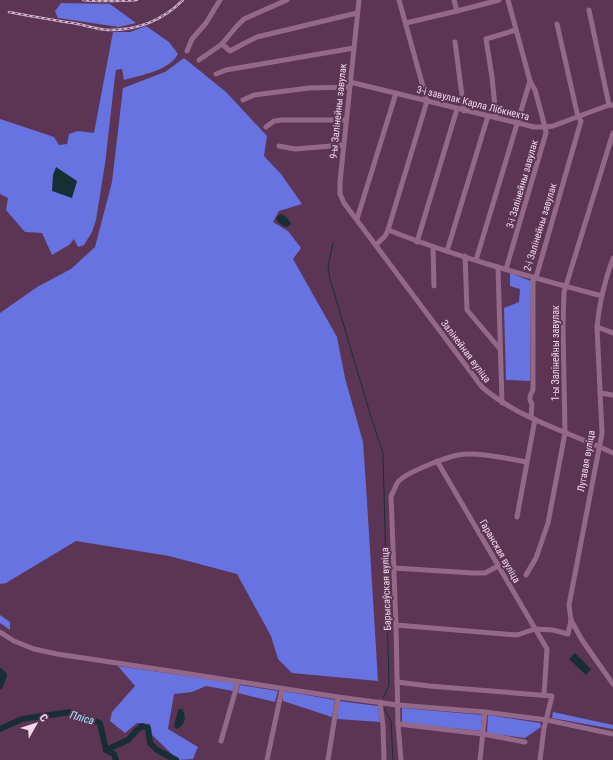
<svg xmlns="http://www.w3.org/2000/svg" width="613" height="760" viewBox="0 0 613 760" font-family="'Roboto Condensed',sans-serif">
<rect width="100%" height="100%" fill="#5c3554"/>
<g fill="#6673e0">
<polygon points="61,3 110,4 136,23 119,27 58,18 55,11"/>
<path d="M146 26 169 42 178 54C169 71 141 75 124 80L122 69 116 70 115 76 105 164 96 220 92 232 84 245 78 247 74 239 69 245 52 255 42 233 25 232 6 210 8 198 0 194V119L54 137 59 145 67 144 69 134 78 131 94 133 113 32H130Z"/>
<polygon points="184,58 226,92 267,136 264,156 281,174 302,204 279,211 273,222 288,231 301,248 293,259 337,337 345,378 363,442 366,485 378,681 292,673 278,659 271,636 237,574 169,556 76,541 6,583 0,584 0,313 37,287 71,269 95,247 112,182 123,88 165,72"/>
<polygon points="510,273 531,281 530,381 506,380 504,308 519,302 520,289 510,286"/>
<polygon points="0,615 10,622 10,630 0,623"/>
<polygon points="118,666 235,683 233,691 206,686 192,692 174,694 168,729 198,747 193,759 178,760 151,734 150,724 137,723 125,733 110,721 112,712 135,686"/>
<polygon points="240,685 278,691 275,702 238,693"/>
<polygon points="283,691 335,700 332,717 283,701"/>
<polygon points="339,701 378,706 380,722 337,719"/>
<polygon points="402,708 482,715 481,731 402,723"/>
<polygon points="553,712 613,725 613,729 552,718"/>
<polygon points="488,715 540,723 541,727 525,738 487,733"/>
</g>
<g fill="#162f35">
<polygon points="56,167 77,181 72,198 52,191 53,175"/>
<path d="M280 214C285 215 289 219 291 224L287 227C282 226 278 223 276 218Z"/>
<polygon points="575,653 591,669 586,675 569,659"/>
<path d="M180 709H182C187 717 185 725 177 729L175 728 174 726 178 710Z"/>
</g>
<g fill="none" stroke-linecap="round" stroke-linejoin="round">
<g stroke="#162f35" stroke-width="1">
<polyline points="333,243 328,267 330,279 371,417 383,453 389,685 383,698"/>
<polyline points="384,708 391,721 393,760"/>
</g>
<g stroke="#162f35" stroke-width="6">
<polyline points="0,671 4,675 0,686"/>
<polyline points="0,729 22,719 70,712 100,723 106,750 114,754 116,760"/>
<polyline points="106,750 128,740 136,731 142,726 148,728 150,743 157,750 176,760"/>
</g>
<g stroke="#946889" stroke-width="5">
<path d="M359 0 340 182V194L344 203 482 387C519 419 569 432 613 453"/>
<polyline points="454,0 457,11"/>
<polyline points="589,10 609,105"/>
<polyline points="406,23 457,11 499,0"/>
<polyline points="455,42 464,111"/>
<polyline points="222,44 230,51 243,44 257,37 357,13"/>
<polyline points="187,51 192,39 206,23 220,0"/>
<polyline points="199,60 222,44 236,27 244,19 287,0"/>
<polyline points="216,74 226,70 354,48"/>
<polyline points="350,82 534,127 545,127 553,126 609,105 613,105"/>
<polyline points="243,100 254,95 309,88 350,87"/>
<polyline points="496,118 492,77 486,39 516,30"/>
<polyline points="266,127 274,121 282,120 346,120"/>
<polyline points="279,146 295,149 343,145"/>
<polyline points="357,219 396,93"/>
<path d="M388 230C457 257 530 277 602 296"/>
<polyline points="417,242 457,109"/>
<polyline points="376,245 385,236 388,230 427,101 399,0"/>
<polyline points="433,247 434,286"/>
<polyline points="447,251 488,116"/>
<polyline points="465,256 467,310 500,349"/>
<polyline points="476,260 530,81 508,0"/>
<polyline points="498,267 502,403"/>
<polyline points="506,269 546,133 545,127 535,90 530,81"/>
<polyline points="597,327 613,333"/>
<polyline points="600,393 613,395"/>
<polyline points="531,417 532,404 530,400 530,396 533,390 533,281 537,274 581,121 578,117 557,24"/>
<polyline points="437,461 547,649 544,695"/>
<polyline points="517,517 535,419"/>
<polyline points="394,568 473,573 485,573 498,566"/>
<polyline points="526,575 536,558 548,523 565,433 563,324 564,292 613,133"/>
<polyline points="571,620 582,640 613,684"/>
<path d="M396 625 517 635 535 629 553 630 568 634 571 620 569 605 602 433 597 327C599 304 605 280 613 258"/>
<polyline points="0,632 14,641 34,649 57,654 170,671 338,697 398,705 485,712 547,720 613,734"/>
<polyline points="397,682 429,686 552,696 544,728 540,760"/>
<polyline points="380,702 383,726 384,760"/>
<polyline points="398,724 483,734 525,742"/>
<polyline points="221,741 238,682"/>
<polyline points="267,760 282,689"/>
<polyline points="328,760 338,697"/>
<path d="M401 760 398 724 396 625 391 496C394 492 395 486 398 482 406 472 453 454 466 454 487 453 507 459 527 462"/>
<polyline points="480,760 485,712"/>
</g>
<g stroke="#ceb2c7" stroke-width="2.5">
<g id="rail">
<path d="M83 0C101 2 119 1 137 0"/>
<path d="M9 12C30 16 51 20 73 23 84 25 98 30 109 30 137 30 163 20 183 0"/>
</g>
</g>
<use href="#rail" stroke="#5c3554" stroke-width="1" stroke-dasharray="3" stroke-linecap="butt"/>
</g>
<g text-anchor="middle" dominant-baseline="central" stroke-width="4" stroke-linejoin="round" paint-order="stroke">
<g font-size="10" fill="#f0d7e9" stroke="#5c3554">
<text transform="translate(473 103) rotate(14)">3-і завулак Карла Лібкнехта</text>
<text transform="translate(338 111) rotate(-84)">9-ы Залінейны завулак</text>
<text transform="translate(522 184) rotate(-74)">3-і Залінейны завулак</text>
<text transform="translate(540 227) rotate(-73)">2-і Залінейны завулак</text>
<text transform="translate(466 351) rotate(53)">Залінейная вуліца</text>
<text transform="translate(555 353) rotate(-90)">1-ы Залінейны завулак</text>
<text transform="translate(586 461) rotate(-80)">Лугавая вуліца</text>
<text transform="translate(500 551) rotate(60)">Гаранская вуліца</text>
<text transform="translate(386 589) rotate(-92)">Барысаўская вуліца</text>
</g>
<g font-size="11" font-style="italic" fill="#9fe9fc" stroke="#5c3554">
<text transform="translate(82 718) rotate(16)">Пліса</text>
</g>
</g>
<g transform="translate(36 724) rotate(51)" stroke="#5c3554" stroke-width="3" paint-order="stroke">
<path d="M0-3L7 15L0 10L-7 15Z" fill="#f0d7e9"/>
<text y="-6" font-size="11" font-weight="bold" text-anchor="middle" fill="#f0d7e9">С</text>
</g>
</svg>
